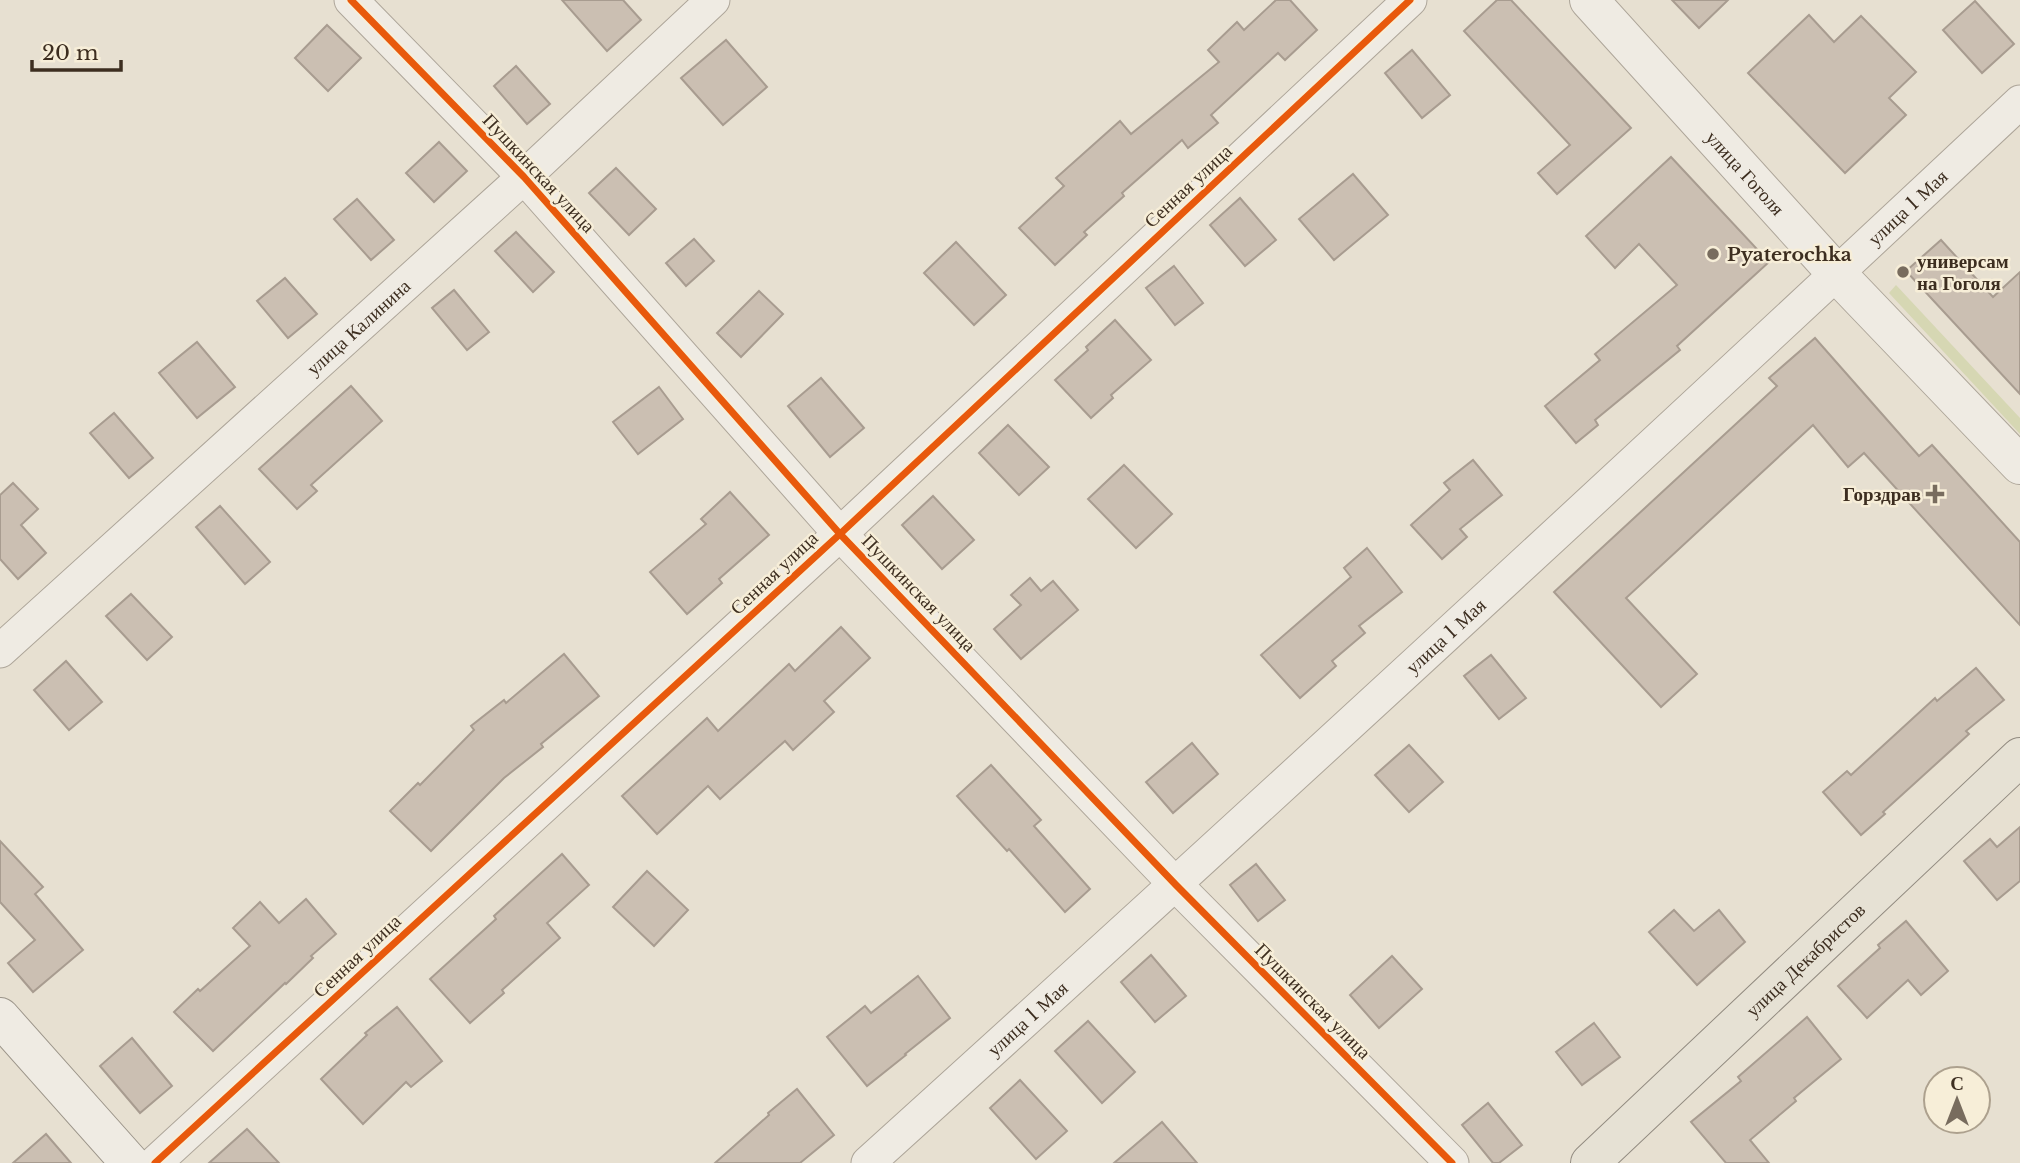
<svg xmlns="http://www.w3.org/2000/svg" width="2020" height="1163" viewBox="0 0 2020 1163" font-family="'Libre Baskerville',serif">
<rect width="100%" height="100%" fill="#e7e0d1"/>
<polygon fill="#d6d7b3" points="1896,285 2020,418 2020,434 1889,293"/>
<g fill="#cbbfb2" stroke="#a89c90" stroke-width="2">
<polygon points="562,0 623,0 641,20 607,51"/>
<polygon points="1276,0 1290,0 1317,30 1285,60 1278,53 1211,115 1218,123 1188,148 1182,140 1122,193 1124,196 1084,232 1087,235 1055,265 1019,228 1064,186 1056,178 1120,121 1131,134 1219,62 1208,50 1237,22 1244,30"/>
<polygon points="1497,0 1511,0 1631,128 1557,194 1538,173 1570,145 1464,31"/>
<polygon points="1672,0 1728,0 1699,28"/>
<polygon points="1975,1 2014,44 1982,73 1943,30"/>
<polygon points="1809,15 1834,42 1861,16 1916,72 1889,98 1906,115 1845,173 1748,73"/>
<polygon points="327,25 361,58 328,91 295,58"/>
<polygon points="726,40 767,87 723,125 681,78"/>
<polygon points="1412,50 1450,95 1422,118 1385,73"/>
<polygon points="516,66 550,104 527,124 494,86"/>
<polygon points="439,142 467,171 434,202 406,173"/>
<polygon points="1671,157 1769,262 1677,346 1680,350 1595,420 1598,425 1576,443 1545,406 1600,360 1595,354 1677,285 1639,244 1615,268 1586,236"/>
<polygon points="616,168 656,209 629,235 589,193"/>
<polygon points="1353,174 1388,215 1334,260 1299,219"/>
<polygon points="1240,198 1276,240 1245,266 1210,225"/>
<polygon points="357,199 394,240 371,260 334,219"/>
<polygon points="516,232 554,272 533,292 495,251"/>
<polygon points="694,239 714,261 686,286 666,263"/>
<polygon points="1941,240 1993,297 2020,272 2020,394 1906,271"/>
<polygon points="956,242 1006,295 974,325 924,273"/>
<polygon points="1174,266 1203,303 1175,325 1146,288"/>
<polygon points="285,278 317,314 288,338 257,301"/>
<polygon points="454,290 489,332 467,350 432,308"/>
<polygon points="759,291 783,314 741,357 717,333"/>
<polygon points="1115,320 1151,360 1111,395 1113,398 1091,418 1055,380 1088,350 1086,347"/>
<polygon points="1815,338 1919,456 1932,445 2020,542 2020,625 1864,453 1848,467 1813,425 1626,598 1697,674 1661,707 1554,592 1777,386 1769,378"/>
<polygon points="197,342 235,387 197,418 159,373"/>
<polygon points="821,378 864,428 830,457 788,406"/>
<polygon points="351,386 382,421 311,485 317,491 297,509 259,469"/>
<polygon points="659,387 683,419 638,454 613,422"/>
<polygon points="114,413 153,458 129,478 90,433"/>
<polygon points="1008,425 1049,467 1019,495 979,453"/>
<polygon points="1473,460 1502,495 1460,529 1467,537 1442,559 1411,525 1450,490 1444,483"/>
<polygon points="1124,465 1172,514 1136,548 1088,499"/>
<polygon points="13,483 38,509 21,525 46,553 18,579 0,559 0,495"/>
<polygon points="730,492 769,535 719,579 722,583 687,614 650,572 706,524 701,519"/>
<polygon points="933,496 974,540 942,569 902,525"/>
<polygon points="220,506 270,562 245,584 196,527"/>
<polygon points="1367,548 1402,592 1359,626 1365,633 1332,661 1336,666 1300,698 1261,655 1351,577 1344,568"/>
<polygon points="1030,578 1041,591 1053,581 1078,610 1021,659 994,629 1021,605 1011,595"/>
<polygon points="131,594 172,637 147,660 106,616"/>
<polygon points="841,627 870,658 824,701 834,712 793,750 785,741 720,799 708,786 657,834 622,796 707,718 718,731 789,664 795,671"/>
<polygon points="564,654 599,696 541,744 543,747 504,778 431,851 390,811 418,783 420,785 474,730 471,726 504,700 506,703"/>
<polygon points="1491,655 1526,698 1499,719 1464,676"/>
<polygon points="66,661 102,702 69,730 34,690"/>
<polygon points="1976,668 2004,700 1966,731 1969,734 1883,812 1885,814 1861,835 1823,792 1847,771 1851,775 1935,698 1937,701"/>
<polygon points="1192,743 1218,774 1173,813 1146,782"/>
<polygon points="1409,745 1443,782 1409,812 1375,775"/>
<polygon points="991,765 1041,820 1034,826 1090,889 1065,912 1009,849 1007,851 957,796"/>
<polygon points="2020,827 2020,881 1997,900 1964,861 1990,839 1997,847"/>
<polygon points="0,841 43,887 35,894 83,950 33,992 8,963 35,940 0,902"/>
<polygon points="562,854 589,885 547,923 560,938 502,990 504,993 470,1023 430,979 496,919 494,916"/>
<polygon points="1256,864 1285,900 1258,921 1230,885"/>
<polygon points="647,871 688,910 654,946 613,907"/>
<polygon points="306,899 336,934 311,956 313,958 286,984 285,983 213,1051 174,1012 198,989 200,991 250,946 233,928 260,902 279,923"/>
<polygon points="1674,910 1694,931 1719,910 1745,942 1697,985 1649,932"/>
<polygon points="1906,921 1948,971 1921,995 1908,980 1867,1018 1838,986 1880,948 1878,945"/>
<polygon points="1151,955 1186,996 1155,1022 1121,982"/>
<polygon points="1392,956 1422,989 1379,1028 1350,995"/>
<polygon points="918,976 950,1018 905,1054 906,1055 867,1086 827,1037 865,1006 871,1013"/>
<polygon points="397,1007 442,1061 411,1087 406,1082 363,1124 321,1079 367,1035 365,1033"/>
<polygon points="1807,1017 1841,1059 1794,1098 1796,1101 1750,1140 1769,1163 1726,1163 1691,1122 1741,1081 1738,1077"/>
<polygon points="1088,1021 1135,1072 1102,1103 1055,1051"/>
<polygon points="1594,1023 1620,1057 1582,1085 1556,1052"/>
<polygon points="132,1038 172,1086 140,1113 100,1066"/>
<polygon points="1020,1080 1067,1131 1036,1159 990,1108"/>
<polygon points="797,1089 834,1135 800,1163 715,1163 769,1115 768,1113"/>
<polygon points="1488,1103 1522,1145 1499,1163 1493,1163 1462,1125"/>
<polygon points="1162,1122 1197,1163 1114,1163"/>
<polygon points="247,1129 279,1163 209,1163"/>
<polygon points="46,1134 71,1163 13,1163"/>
</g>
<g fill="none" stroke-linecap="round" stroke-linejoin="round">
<g stroke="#ada599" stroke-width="35">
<g id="minor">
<polyline points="351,0 524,177 840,534 1176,885 1452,1163"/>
<path id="s1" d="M0 651 524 177 713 0"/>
<polyline points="155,1163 840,534 1410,0"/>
<path id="s2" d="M868 1163C1255 813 1639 459 2020 102"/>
</g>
</g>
<g stroke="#ada599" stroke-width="40">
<g id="tertiary">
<path id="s3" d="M1589 0 1837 274 2020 465"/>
</g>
</g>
<g stroke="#9c958a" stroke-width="40">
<polyline id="secondary" points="0,1017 130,1163"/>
</g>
<g stroke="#928b80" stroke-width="40">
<g id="primary">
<path id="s4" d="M1590 1163 2020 757"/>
</g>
</g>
<use href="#minor" stroke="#efebe3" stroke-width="33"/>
<use href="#tertiary" stroke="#efebe3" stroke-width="38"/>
<use href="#secondary" stroke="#efebe3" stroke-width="38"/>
<use href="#primary" stroke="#e6e1d4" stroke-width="38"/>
<g stroke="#f7eed8" stroke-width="11">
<g id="cycleway">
<polyline points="351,0 524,177 840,534 1176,885 1452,1163"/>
<polyline points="155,1163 840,534 1410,0"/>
</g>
</g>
<use href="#cycleway" stroke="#e8590c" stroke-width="7"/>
</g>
<g fill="#786c5e" stroke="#f7eed8" stroke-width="2.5">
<circle cx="1713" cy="254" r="7"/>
<circle cx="1903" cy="272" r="7"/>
<path d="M1931.5 483.5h7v7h7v7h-7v7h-7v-7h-7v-7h7z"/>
</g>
<g text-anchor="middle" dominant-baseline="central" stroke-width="5" stroke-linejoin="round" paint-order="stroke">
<g font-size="19" fill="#3d2e20" stroke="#f7eed8">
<text transform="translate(539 173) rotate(47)">Пушкинская улица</text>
<text stroke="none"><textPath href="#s3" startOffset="233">улица Гоголя</textPath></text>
<text transform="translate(1188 186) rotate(-43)">Сенная улица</text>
<text stroke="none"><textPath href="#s2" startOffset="1412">улица 1 Мая</textPath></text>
<text stroke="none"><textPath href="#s1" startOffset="483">улица Калинина</textPath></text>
<text transform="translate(774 573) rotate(-43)">Сенная улица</text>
<text transform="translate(919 593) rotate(46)">Пушкинская улица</text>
<text stroke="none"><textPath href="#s2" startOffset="782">улица 1 Мая</textPath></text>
<text transform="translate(357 956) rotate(-43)">Сенная улица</text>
<text stroke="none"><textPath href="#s4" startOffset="296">улица Декабристов</textPath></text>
<text transform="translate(1313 1001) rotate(45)">Пушкинская улица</text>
<text stroke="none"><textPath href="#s2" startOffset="215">улица 1 Мая</textPath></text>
</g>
<g font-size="19" font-weight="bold" fill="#3d2e20" stroke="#f7eed8" text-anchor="start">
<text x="1727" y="254">Pyaterochka</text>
<text x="1917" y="261">универсам<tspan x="1917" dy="22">на Гоголя</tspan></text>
<text x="1921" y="494" text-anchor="end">Горздрав</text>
</g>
</g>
<g transform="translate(1957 1100)"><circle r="33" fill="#f7eed8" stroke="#ada18e" stroke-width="2"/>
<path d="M0-5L12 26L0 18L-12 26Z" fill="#786c5e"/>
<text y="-10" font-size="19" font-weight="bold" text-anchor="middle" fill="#3d2e20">С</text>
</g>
<path d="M32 60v10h89v-10" fill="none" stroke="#3d2e20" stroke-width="3.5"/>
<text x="42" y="60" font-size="21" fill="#3d2e20" stroke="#f7eed8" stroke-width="5" paint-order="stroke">20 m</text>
</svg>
